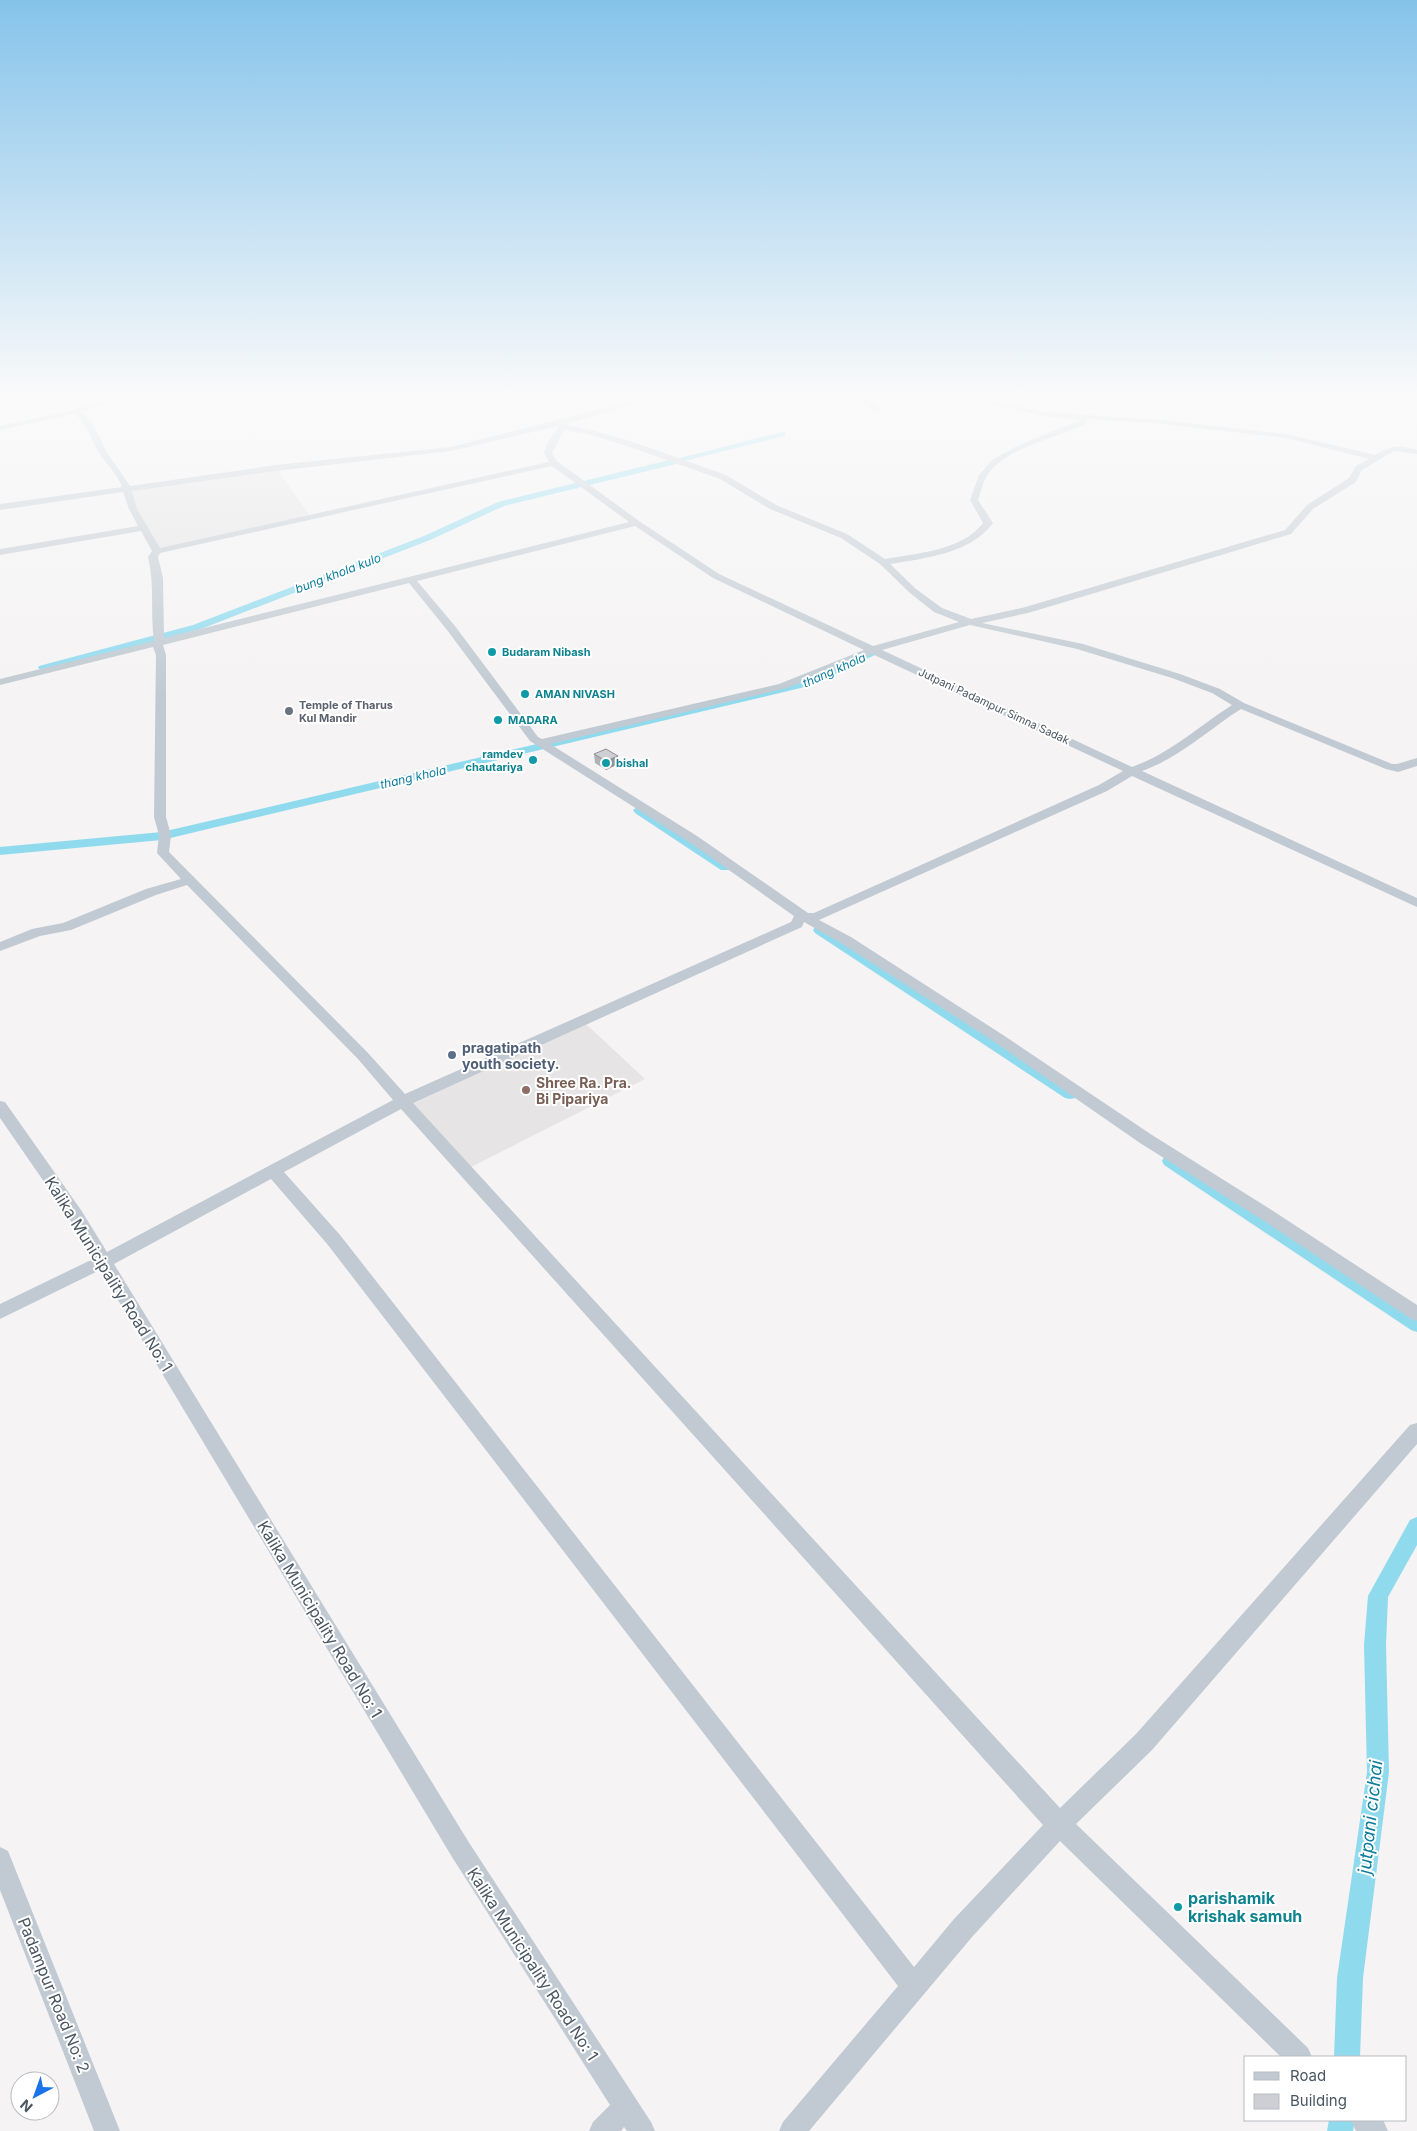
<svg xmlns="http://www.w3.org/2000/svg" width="1417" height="2131" viewBox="0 0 1417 2131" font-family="Inter,sans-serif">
<rect width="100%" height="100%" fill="#f5f3f3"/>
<g fill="#e6e4e5">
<polygon points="276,468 310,516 157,551 142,528 127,488"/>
<polygon points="586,1024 645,1079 463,1171 402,1102"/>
</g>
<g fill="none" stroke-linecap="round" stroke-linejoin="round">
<g fill="#90daee" fill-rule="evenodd">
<polygon points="782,432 785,432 785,436 680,462 676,459"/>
<polygon points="673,459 676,460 676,464 504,506 430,540 201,629 43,671 38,668 39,666 193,625 424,536 498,502"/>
<polygon points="875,648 879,649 880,651 879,653 813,685 162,840 0,855 0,847 162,832 805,681"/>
<polygon points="639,806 643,807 732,867 731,870 721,870 635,813 633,810"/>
<polygon points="820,926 825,927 1075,1090 1078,1094 1075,1098 1070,1099 1065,1098 815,933 813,930 815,927"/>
<polygon points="1170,1155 1176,1157 1417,1316 1417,1332 1411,1330 1164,1165 1162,1161 1164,1157"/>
<polygon points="1417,1517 1417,1545 1388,1597 1386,1645 1389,1772 1363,1978 1360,2057 1334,2057 1337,1978 1367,1772 1364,1645 1368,1596 1410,1520"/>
<polygon points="1329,2120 1355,2120 1353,2131 1327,2131"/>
</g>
<g fill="#c1cad2" fill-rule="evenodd">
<path d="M121 396H135L82 412 91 420 106 451 130 486 276 465 451 447 651 396H665L568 423 567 425 592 430 639 444 726 475 776 505 847 534 885 559C917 553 962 551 983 523L970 500 979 475 992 460 1017 446 1080 420 1044 416 954 396H971L1044 412 1163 420 1286 434 1375 455C1393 445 1397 445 1417 450V454L1394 451 1362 470 1356 482 1313 509 1291 534 1028 613 982 623 1083 644 1180 674 1220 689 1244 703 1392 764H1397L1417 758V766L1398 772 1386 769 1241 709C1208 730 1179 758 1142 771L1417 898V907L1132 776 1107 791 819 920 851 937 1003 1035 1152 1135 1270 1209 1417 1305V1321L1411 1319 1258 1217 1140 1143 993 1041 841 943 804 922 802 927 413 1103 1060 1808 1136 1734 1410 1425 1417 1423V1444L1152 1750 1076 1824 1308 2048 1312 2057H1281L1060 1841 972 1937 809 2131H779L783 2122 898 1986 328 1245 271 1179 114 1264 468 1841 651 2122 655 2131H627L624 2127 621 2131H589L593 2122 610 2105 452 1857 100 1270 0 1319V1304L93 1259 69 1218 0 1118V1101L5 1102 81 1210 107 1252 393 1100 358 1059 187 885 156 895 71 930 40 936 0 951V942L32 929 63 923 146 889 181 879 157 853 159 835 154 817 156 655 153 647 0 685V679L154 641C150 611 155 586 148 557L152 551 141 531 0 555V549L138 526 129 509 123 492 0 510V504L122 487C117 473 105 463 98 451 90 437 87 424 75 414L0 430V426L69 411ZM1087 419 1163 424 1286 438 1369 459 1356 466 1349 478 1307 505 1285 530 1022 608 971 619 942 608 916 589 890 564C925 558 970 554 993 523L978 500C981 492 983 481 988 474 1007 447 1058 438 1087 423ZM559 426 548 442 544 453 549 462 160 548 137 509 132 491 276 471 451 451ZM564 430 588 434 633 448 720 479 770 509 841 538 880 564 910 593 934 612 959 622 873 646 719 574 639 521 557 461 552 453ZM552 466 629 522 164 638 163 578 158 557 160 553ZM635 526 713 578 864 650 779 684 542 739 538 737 455 626 417 581ZM409 583 447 630 530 741 689 842 794 916 791 922 405 1094 368 1053 169 852 171 835 166 817V655L163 645ZM970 625 1077 649 1172 678 1212 693 1232 705C1198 727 1171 753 1132 767L882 650ZM872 654 1123 771 1099 785 814 913H808L697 836 550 744 787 688ZM401 1109 1043 1825 954 1919 914 1967 340 1235 284 1172Z"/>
<polygon points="854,396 864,396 883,411 876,413"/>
<polygon points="0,1847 8,1851 120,2131 94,2131 0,1890"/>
<polygon points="1351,2120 1383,2120 1388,2131 1356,2131"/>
</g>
</g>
<polygon fill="#b0b2b7" points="594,754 618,764 606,770 595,763"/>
<polygon fill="#909195" points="618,756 618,764 606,770 606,761"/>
<polygon fill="#cdcfd5" stroke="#909195" points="606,749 618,756 606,761 594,754"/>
<linearGradient id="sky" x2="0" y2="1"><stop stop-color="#85c3ea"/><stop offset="0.57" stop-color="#fafafa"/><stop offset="1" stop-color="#fafafa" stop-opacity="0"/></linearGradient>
<rect width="1417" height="695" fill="url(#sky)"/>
<g fill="#0f9aa8" stroke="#fff" stroke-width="2">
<circle cx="492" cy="652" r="5"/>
<circle cx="525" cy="694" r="5"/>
<circle cx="498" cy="720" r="5"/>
<circle cx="533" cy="760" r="5"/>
<circle cx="606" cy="763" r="5"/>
<circle cx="1178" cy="1907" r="5"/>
</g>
<circle fill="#6b7280" stroke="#fff" stroke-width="2" cx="289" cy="711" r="5"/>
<circle fill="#5c6f8a" stroke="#fff" stroke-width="2" cx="452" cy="1055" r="5"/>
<circle fill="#8d6e63" stroke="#fff" stroke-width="2" cx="526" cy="1090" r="5"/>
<g text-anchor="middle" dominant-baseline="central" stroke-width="4" stroke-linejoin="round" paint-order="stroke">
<g font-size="11" font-weight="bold" fill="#0d838f" stroke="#fff" text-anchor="start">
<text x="502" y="652">Budaram Nibash</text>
<text x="535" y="694">AMAN NIVASH</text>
<text x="508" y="720">MADARA</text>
<text x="523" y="754" text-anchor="end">ramdev<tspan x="523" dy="13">chautariya</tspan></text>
<text x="616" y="763">bishal</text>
</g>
<g font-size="11" font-weight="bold" fill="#5b616d" stroke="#fff" text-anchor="start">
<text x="299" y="705">Temple of Tharus<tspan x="299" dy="13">Kul Mandir</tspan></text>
</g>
<g font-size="11" fill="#4a5661" stroke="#fff">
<text transform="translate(994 706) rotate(25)">Jutpani Padampur Simna Sadak</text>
</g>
<g font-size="12" font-style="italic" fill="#0c7c9b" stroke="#fff">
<text transform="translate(338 573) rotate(-21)">bung khola kulo</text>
<text transform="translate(834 670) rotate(-24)">thang khola</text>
<text transform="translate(413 777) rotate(-13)">thang khola</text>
</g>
<g font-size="14" font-weight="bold" fill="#4e5e75" stroke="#fff" text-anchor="start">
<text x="462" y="1047">pragatipath<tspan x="462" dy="16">youth society.</tspan></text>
</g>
<g font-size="14" font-weight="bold" fill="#785e54" stroke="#fff" text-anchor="start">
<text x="536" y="1082">Shree Ra. Pra.<tspan x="536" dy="16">Bi Pipariya</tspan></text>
</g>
<g font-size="16" fill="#4a5661" stroke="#fff">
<text transform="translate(109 1274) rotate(58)">Kalika Municipality Road No: 1</text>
<text transform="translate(320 1619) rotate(59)">Kalika Municipality Road No: 1</text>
<text transform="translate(533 1964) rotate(57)">Kalika Municipality Road No: 1</text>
<text transform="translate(54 1995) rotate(68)">Padampur Road No: 2</text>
</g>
<g font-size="16" font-weight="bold" fill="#0d838f" stroke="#fff" text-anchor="start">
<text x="1188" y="1898">parishamik<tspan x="1188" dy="18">krishak samuh</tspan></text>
</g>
<g font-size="18" font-style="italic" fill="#0c7c9b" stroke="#fff">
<text transform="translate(1370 1817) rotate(-84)">jutpani cichai</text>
</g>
</g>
<rect x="1244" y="2056" width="162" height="65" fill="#ffffff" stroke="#b7bbc0"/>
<rect x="1254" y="2072" width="25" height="8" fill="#c1cad2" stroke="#b7bbc0"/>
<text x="1290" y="2081" font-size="15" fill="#4a5661">Road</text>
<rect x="1254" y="2094" width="25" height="15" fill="#cdcfd5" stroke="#b7bbc0"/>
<text x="1290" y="2106" font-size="15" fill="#4a5661">Building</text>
<g transform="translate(35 2096) rotate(221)"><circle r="24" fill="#ffffff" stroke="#b7bbc0"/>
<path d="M0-4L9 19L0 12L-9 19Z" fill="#1a73e8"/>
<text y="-8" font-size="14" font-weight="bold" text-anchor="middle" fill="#4a5661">N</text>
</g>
</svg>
